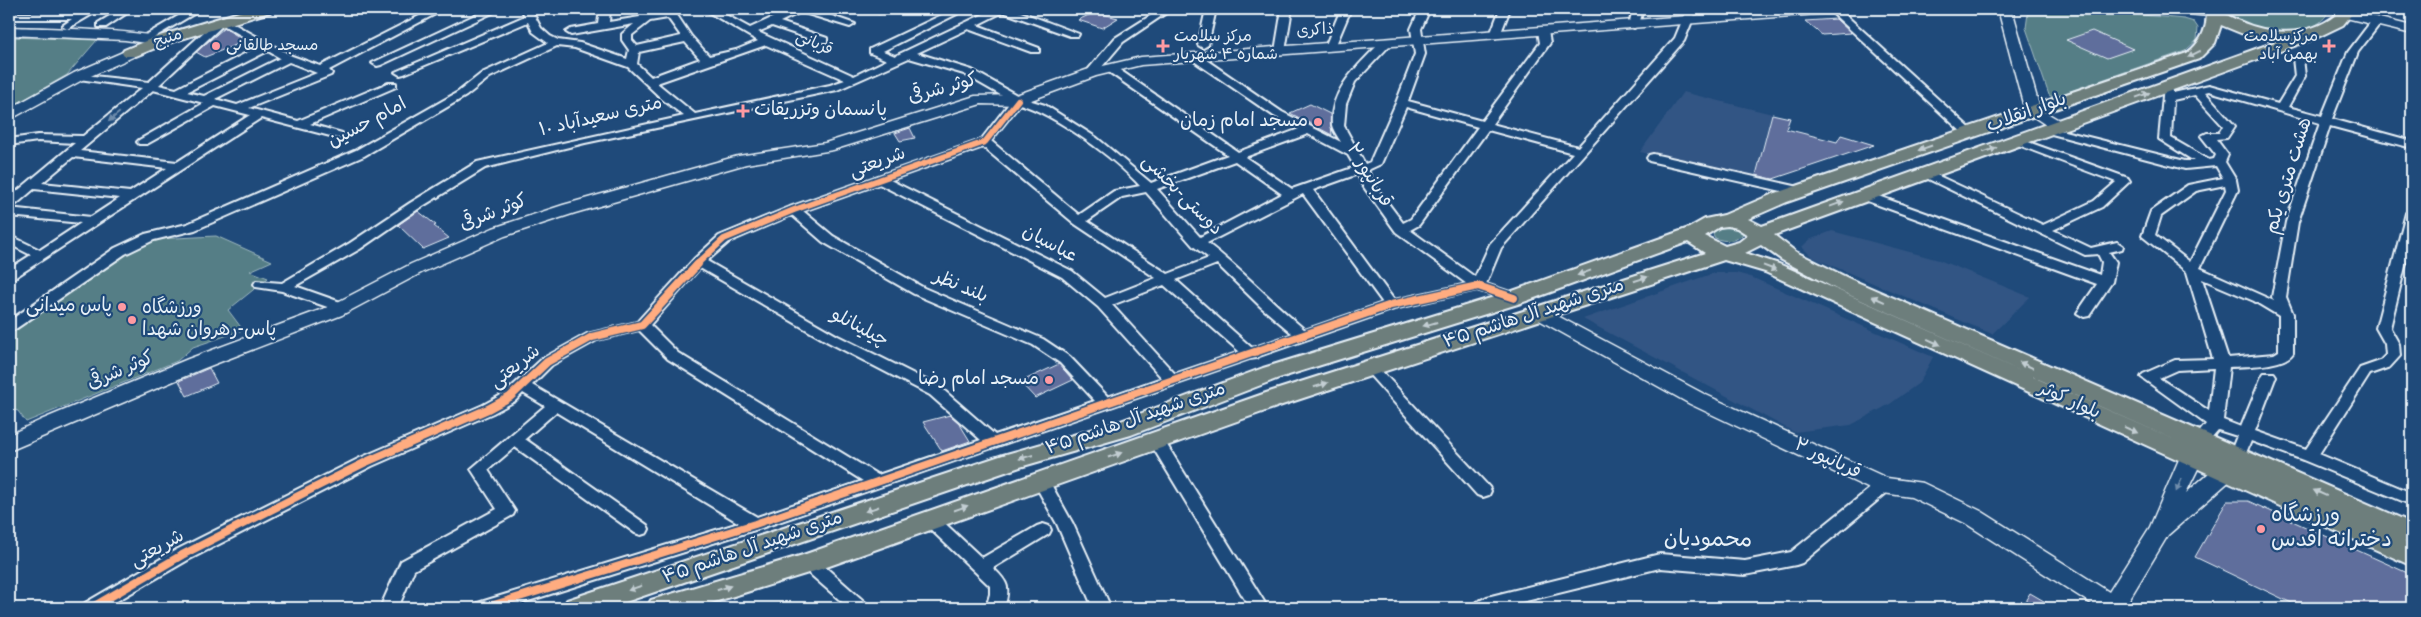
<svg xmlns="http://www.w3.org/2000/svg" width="2421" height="617" viewBox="0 0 2421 617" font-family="Dekko,'Playpen Sans Arabic',sans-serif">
<rect width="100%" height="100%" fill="#1f4a7a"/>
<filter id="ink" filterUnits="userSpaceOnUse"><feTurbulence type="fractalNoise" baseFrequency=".02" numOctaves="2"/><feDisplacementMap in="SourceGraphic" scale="10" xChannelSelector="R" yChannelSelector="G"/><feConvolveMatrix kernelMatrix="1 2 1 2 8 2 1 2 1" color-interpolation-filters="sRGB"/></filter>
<g filter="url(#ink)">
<g fill="#325584">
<polygon points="1683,92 1772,114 1755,177 1640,152"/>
<polygon points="1832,231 1939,260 2030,297 1992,334 1812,257 1802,247 1809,240"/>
<polygon points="1714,273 1736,273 1751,277 1933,357 1919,383 1890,404 1851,425 1794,432 1583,319"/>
</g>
<g fill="#557e86" stroke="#9eb8bf">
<polygon points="2034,9 2080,9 2184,19 2194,22 2198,28 2197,40 2185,51 2053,97 2049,95 2026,28 2028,13"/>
<path d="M2231 9H2324L2327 14C2317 32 2287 34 2269 32 2257 30 2244 23 2232 19L2229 16Z"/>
<polygon points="9,37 97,40 67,75 9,108"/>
<path d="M1727 226 1739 229 1743 234C1736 242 1724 242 1715 238L1713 234 1714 231Z"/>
<polygon points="216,236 272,261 250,271 268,278 228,310 243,330 193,347 177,361 26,422 18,411 9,408 9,333 129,251 156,239"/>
</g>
<g fill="#5f6e9c" stroke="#e8f1f8">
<polygon points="1095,12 1118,18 1102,28 1078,20"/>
<polygon points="1836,19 1851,33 1822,35 1805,21"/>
<polygon points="224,28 246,41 205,57 196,52"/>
<polygon points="2092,31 2133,49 2107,58 2066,40"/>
<polygon points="1310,104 1330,114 1332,135 1290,113"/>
<polygon points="1772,114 1790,118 1786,129 1837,142 1841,135 1874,145 1773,179 1756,175"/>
<polygon points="910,128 915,138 900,141 895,133"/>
<polygon points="418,211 436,225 434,226 449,238 423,249 398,225"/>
<polygon points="1059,364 1073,380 1035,398 1020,382"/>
<polygon points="209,368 217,383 187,396 179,381"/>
<polygon points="950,415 959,423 970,441 942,451 923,422"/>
<polygon points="2227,501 2248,501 2412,575 2412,608 2302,608 2195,557"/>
<polygon points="2030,593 2056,608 2021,608"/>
</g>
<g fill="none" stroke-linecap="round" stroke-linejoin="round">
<g stroke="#e8f1f8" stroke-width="4">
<g id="street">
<polygon points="89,9 101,9 67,29 62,26 72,19 9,19 9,13 82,13"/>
<polygon points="121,9 133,9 106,27 98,27 98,23"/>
<polygon points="190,9 202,9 148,41 140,41 139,39"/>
<path d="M433 9H445L329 70 332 73 331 75 249 108 298 121 388 83H396V87L310 124 342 133V137L338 138 261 118 14 278 9 279V269L31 255 9 244V235L40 250 81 223 9 216V208L91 217 120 198 34 189 13 207 9 208V198L75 143 38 141 9 145V139L38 135 83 136 142 88 79 79 75 78V74L149 82 216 21 225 19 292 56 320 66ZM223 25 260 46 176 89 159 85ZM268 51 280 58 204 96 187 92ZM289 62 317 73 237 105 215 99ZM153 90 204 103 139 140 137 142 139 144H147L215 106 250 115 177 162 80 151ZM73 157 167 168 130 192 42 183Z"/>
<polygon points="488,9 501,9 381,65 377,66 372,63"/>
<path d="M521 9H531L541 28 550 36 558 40 580 43 627 59 629 50 622 40V34L634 24 571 35 566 32 571 29 598 24 600 9H610L609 22 640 17 637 9H647L649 15 675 12 691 36 709 56 736 50 758 41 703 9H715L750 28 791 9H812L855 24 850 27 801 12 780 22 827 38V42H819L772 26 758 32 854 76 887 60 870 53V49L948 12H956L957 14 883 51 895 56 994 9H1013L1079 34 1078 36H1070L1003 12 977 25 1039 48V52H1031L968 29 917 53 972 70 1022 98 1045 105 1097 138 1151 183 1228 155 1106 70V66H1114L1238 152 1299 129 1274 116 1191 59V55H1199L1282 112 1341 142C1338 137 1333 130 1332 125 1329 89 1360 64 1382 41H1390V45L1355 82 1346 104 1344 126 1365 164 1370 162 1396 103 1415 54 1411 29 1420 9H1430L1421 29 1425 54 1408 101 1482 121 1540 43 1538 31 1543 28 1548 31 1550 43 1492 124 1578 147 1675 38 1687 9H1697L1684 41 1501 248 1486 284 1519 295 1521 298 1519 301 1514 302 1477 290 1394 309 1259 356 1257 358 1249 359 761 528 506 608H475L478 603 484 601 739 523 556 412 525 439 647 525 649 529 647 533 641 535 635 533 515 447 488 470 515 511 513 515 414 570 398 608H380L401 561 497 509 471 469 545 406 523 393 515 401 493 413 372 466 188 560 105 608H82L85 603 176 550 360 458 483 405 505 393 542 359 587 334 637 322 694 259 719 236 790 207 981 140 1011 101 964 74 909 58 837 90 585 143 485 168 418 209 360 249 295 286 346 304 348 307 346 310H336L282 291 256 287 254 284 256 281 282 283 350 243 410 203 477 162 684 116 662 99 628 67 575 48 557 46 490 77 466 96 364 156 195 230 154 240 125 254 14 330 9 331V321L115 248 145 234 187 224 356 150 458 92 482 73 548 43 533 32 528 22 404 74 400 75 395 72 525 16ZM668 18 681 36 637 46 632 40V35L650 21ZM685 42 700 59 651 77 637 64 639 52ZM766 45 845 80 830 85 695 114 657 83ZM1020 104C1056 115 1115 158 1140 186L1114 191 1079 215 991 141ZM1406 107 1478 127 1411 219 1403 223 1373 183 1368 170 1381 164ZM1488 130 1573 153 1490 244 1475 277 1410 230 1419 225ZM1308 134 1348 155 1355 167 1292 189 1245 157ZM983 147 1075 224 1156 278 1105 298 1072 271 890 180ZM1235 161 1282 194 1200 237 1157 189ZM1358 174 1361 183 1396 232 1467 284 1394 300 1313 190ZM879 184 1062 277 1098 307 1162 378 1108 397 1070 357 1043 339 924 288 833 236 803 211ZM1146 192 1193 246 1209 258 1168 274 1087 221 1122 197ZM1303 194 1383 303 1305 330C1272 302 1242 270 1207 243ZM792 215 823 242 914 294 1033 345 1060 363 1095 401 995 435 940 387 838 336 707 261 729 242ZM1217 264 1261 307 1293 334 1252 348 1176 280ZM700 268 828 342 930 395 981 440 878 475 678 353 650 325ZM1164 285 1240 352 1175 374 1112 305ZM639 330 668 359 863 481 757 517 532 385 552 365 597 340Z"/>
<polygon points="871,9 883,9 884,10 879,13"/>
<polygon points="1081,9 1094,9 1095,10 1090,13"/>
<polygon points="1161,9 1172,9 1123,42 1095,75 1087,75 1087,71 1115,38"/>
<polygon points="1206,9 1216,9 1208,45 1203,48 1198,45"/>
<polygon points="1282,9 1292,9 1285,51 1280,54 1275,51"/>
<polygon points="1341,9 1351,9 1335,47 1330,50 1326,49 1325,47"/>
<polygon points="1500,9 1510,9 1500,35 1495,38 1490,35"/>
<polygon points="1633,9 1643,9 1639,25 1634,28 1629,25"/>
<polygon points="1828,9 1839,9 1973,131 1973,135 1965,135"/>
<path d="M2377 18 2382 21 2358 52 2332 119 2412 141V148L2330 126 2298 222 2286 297 2293 314V353C2284 367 2245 366 2229 367L2223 420 2241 427 2262 376 2264 373H2274L2276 376 2255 431 2306 449 2360 368 2380 361 2386 355 2385 344 2376 328 2406 213 2412 209V238L2390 328 2399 344 2400 356 2390 367 2370 374 2319 454 2412 493V505L2303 460 2251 441 2243 460H2231L2229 456 2237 436 2218 430 2205 445H2195L2192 441 2206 424 2141 377 2143 374 2175 360 2213 359 2187 272 2142 236 2151 211 2188 185 2223 178 2216 166 2185 169 2044 132 2042 130 2048 127 2185 161H2194L2159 139 2164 85H2172L2173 93 2209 85 2278 104 2295 76 2293 58 2298 55 2303 58 2305 76 2288 107 2322 116 2348 52 2373 19ZM2209 91 2320 123 2286 222 2272 297 2274 301 2200 268 2238 190 2236 180 2225 162 2228 155 2216 139 2227 138 2235 126 2205 92ZM2195 95 2223 126 2219 133H2207L2201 136 2216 155 2214 159 2209 160 2171 138 2173 100ZM2225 185 2226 190 2190 262 2155 235 2161 216 2196 191ZM2202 279 2254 301 2279 316V351L2274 354 2228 358ZM2214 368 2209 411 2159 378 2177 370Z"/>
<polygon points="2017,138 2128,178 2130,181 2102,207 2053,230 2091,248 2117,242 2123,246 2122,249 2109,252 2116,262 2112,282 2089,316 2084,317 2077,313 2097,284 1859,198 1857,195 1863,191 1867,192 2100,275 2102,262 2098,254 2085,255 1918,174 1920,171 1928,171 2043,225 2094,201 2116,182 2013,143 2011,141"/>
<polygon points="1653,154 1799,187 1805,191 1799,195 1649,161 1647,158 1649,155"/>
<polygon points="1372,364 1377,366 1489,487 1491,491 1489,495 1483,497 1477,495 1367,372 1365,369"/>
<polygon points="1157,436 1162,437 1268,608 1250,608 1149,441 1152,437"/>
<polygon points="1041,475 1047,477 1073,524 1111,608 1093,608 1057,524 1033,481 1035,477"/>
<polygon points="1884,480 1890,482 1892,486 1890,490 1802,563 1796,565 1745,575 1660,568 1498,608 1472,608 1475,603 1487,597 1660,554 1745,561 1791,552 1878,482"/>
<path d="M930 513 936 515 982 558 1037 526 1043 524 1049 526 1051 530 1049 534 993 568C1009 583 1010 588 1004 608H986L990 594V586L924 523 922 519 924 515Z"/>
<polygon points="809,556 815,558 866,603 869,608 849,608 803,568 801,563 803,558"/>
</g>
</g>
<g stroke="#e8f1f8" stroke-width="3">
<g id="secondary">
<polygon points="1779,9 1837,9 1830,13 1141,65 1096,76 1018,105 981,104 833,150 746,164 575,213 505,236 423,272 342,315 202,369 9,451 9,435 41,420 188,359 328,307 411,264 493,228 563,205 738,156 825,143 975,96 1016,95 1086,70 1141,57"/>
<polygon points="1998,9 2012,9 2040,109 2064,123 2066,126 2064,129 2052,129 2025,111"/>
<path d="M2183 9H2218L2220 11C2213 18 2189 16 2183 9Z"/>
<polygon points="2343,9 2412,26 2412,34 2338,16 2336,13"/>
<path d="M9 27C31 28 157 29 166 41L159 45 125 40 9 35Z"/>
<polygon points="130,49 137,53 135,56 84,79 9,120 9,109 74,73"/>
<polygon points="1539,306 1704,394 1887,478 1923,483 1981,511 2109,592 2150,527 2180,457 2193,437 2200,435 2207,437 2211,442 2186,493 2217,466 2226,455 2234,452 2242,455 2245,460 2233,478 2168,535 2124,608 2098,608 1965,523 1911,497 1876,492 1690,404 1532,316 1530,312 1532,308"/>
</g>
</g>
<g stroke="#e8f1f8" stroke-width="4">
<g id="primary">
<polygon points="249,9 273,9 270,12 165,44 136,56 124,56 122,53 124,50 153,38"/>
<path d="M2206 9H2222V12C2256 33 2302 42 2336 15L2332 9H2378L2370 14 2351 15 2343 25 2316 38 1774 235 1796 252 1850 279 2412 523V544L2404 541 2412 545V566L1765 272 1724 260 1282 405 818 570 695 608H647L651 600 803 555 1266 393 1705 253 1688 242 1521 303 1279 378 1131 435 1020 467 608 608H563L567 600 1003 455 1115 423 1263 368 1507 293 1689 228 1705 219 1724 215 1773 194 2187 53C2201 43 2209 26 2206 9ZM2221 25 2248 36 2278 41 1762 226 1748 219 1787 202 2199 59 2215 43ZM1728 226 1737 228 1748 235 1739 242 1725 246 1705 236 1719 227ZM1761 245 1782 260 1836 289 2189 446 1779 264 1745 253Z"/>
</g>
</g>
<use href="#street" fill="#1f4a7a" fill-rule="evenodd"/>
<use href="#secondary" fill="#1f4a7a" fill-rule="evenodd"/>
<use href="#primary" fill="#6d7e7c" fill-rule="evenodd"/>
<g stroke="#1f4a7a" stroke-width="9">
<polyline id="cycleway-far1" points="696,265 724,239 794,210 985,142 1018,100"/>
</g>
<g stroke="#1f4a7a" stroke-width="11">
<g id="cycleway">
<polyline points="91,608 182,555 306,492 366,462 488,409 510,397 547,362 592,337 642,325 698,264"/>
<polyline points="484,608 755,524 1391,305 1478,286 1514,298"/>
</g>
</g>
<use href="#cycleway-far1" stroke="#ffac80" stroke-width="6"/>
<use href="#cycleway" stroke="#ffac80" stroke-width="8"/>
</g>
<defs><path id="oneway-solid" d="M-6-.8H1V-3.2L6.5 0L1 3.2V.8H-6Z" transform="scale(1.25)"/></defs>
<g fill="#c3ced3">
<use href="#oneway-solid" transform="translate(2194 54) rotate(154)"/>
<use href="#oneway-solid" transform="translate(2143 95) rotate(-20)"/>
<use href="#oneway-solid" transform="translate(1925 148) rotate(161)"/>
<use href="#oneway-solid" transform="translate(1990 150) rotate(-20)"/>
<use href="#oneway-solid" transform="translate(1837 204) rotate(-20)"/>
<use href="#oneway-solid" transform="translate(1770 268) rotate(21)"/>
<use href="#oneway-solid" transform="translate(1584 273) rotate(160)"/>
<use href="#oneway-solid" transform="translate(1641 279) rotate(-18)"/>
<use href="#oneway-solid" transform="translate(1878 299) rotate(-156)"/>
<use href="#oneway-solid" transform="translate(1430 324) rotate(164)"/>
<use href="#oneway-solid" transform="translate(1934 342) rotate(24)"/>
<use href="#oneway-solid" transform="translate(2026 365) rotate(-156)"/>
<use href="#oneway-solid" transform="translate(1321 385) rotate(-17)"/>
<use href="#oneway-solid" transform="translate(2131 430) rotate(24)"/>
<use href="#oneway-solid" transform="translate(1115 455) rotate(-19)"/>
<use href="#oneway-solid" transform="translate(1026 457) rotate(164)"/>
<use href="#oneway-solid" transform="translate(2320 493) rotate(-156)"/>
<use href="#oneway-solid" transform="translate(961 508) rotate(-19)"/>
<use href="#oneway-solid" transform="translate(872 509) rotate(161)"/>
<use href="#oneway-solid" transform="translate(635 588) rotate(161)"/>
<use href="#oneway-solid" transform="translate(724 588) rotate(-17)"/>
</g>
<g fill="#6f8dac">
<use href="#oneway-solid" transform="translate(114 117) rotate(140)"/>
<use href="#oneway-solid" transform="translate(2179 485) rotate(113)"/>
</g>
</g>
<g fill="#ff9aa2" stroke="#1f4a7a" stroke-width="2">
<circle cx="216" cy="46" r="5"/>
<path d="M1160.5 38.5h5v5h5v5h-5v5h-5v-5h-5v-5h5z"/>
<path d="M2326.5 38.5h5v5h5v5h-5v5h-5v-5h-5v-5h5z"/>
<path d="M740.5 103.5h5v5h5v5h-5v5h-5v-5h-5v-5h5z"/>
<circle cx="1318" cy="122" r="5"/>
<circle cx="122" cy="307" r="5"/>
<circle cx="132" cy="320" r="5"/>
<circle cx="1049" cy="380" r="5"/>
<circle cx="2261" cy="529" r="5"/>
</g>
<g text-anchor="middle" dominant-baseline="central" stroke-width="4.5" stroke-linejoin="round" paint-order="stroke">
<g font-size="16" fill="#e8f1f8" stroke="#1f4a7a">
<text transform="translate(1315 31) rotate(-4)">ذاکری</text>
<text transform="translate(168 39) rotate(-18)">منبح</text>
<text transform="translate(814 44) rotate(24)">قربانی</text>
</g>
<g font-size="16" fill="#e8f1f8" stroke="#1f4a7a" text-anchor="start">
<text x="1174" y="37">مرکز سلامت<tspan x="1174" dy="18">شماره ۴ شهریار</tspan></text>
<text x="2318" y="37" text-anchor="end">مرکزسلامت<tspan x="2318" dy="18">بهمن آباد</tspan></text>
<text x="226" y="46">مسجد طالقانی</text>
</g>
<g font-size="19" fill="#e8f1f8" stroke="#1f4a7a">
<text transform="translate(943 90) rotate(-15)">کوثر شرقی</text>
<text transform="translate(2027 114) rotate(-20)">بلوار انقلاب</text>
<text transform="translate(601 118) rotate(-13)">۱۰ متری سعیدآباد</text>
<text transform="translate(368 124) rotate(-28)">امام حسین</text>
<text transform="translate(878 164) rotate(-20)">شریعتی</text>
<text transform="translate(1368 176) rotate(59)">قربانپور ۲</text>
<text transform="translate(2290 176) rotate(-73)">هشت متری یکم</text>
<text transform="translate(1181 196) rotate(45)">دوستی-بخشی</text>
<text transform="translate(494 214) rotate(-21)">کوثر شرقی</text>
<text transform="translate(1049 245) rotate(28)">عباسیان</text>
<text transform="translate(960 288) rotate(23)">بلند نظر</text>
<text transform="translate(1534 315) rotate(-18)">۴۵ متری شهید آل هاشم</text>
<text transform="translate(859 329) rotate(28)">چیلینانلو</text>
<text transform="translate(516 368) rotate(-38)">شریعتی</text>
<text transform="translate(121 372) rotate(-23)">کوثر شرقی</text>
<text transform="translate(2069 402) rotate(24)">بلوار کوثر</text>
<text transform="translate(1136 420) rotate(-19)">۴۵ متری شهید آل هاشم</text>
<text transform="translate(1827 460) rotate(25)">قربانپور ۲</text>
<text transform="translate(753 549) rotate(-19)">۴۵ متری شهید آل هاشم</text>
<text transform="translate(158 550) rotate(-29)">شریعتی</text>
</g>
<g font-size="19" fill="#e8f1f8" stroke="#1f4a7a" text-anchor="end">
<text x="754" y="111" text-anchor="start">پانسمان وتزریقات</text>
<text x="1308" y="122">مسجد امام زمان</text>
<text x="112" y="307">پاس میدانی</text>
<text x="142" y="309" text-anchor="start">ورزشگاه<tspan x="142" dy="22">پاس-رهروان شهدا</tspan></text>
<text x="1039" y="380">مسجد امام رضا</text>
</g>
<g font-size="22" fill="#e8f1f8" stroke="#1f4a7a" text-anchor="start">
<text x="2271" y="516">ورزشگاه<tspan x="2271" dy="25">دخترانه اقدس</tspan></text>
</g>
<g font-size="22" fill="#e8f1f8" stroke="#1f4a7a">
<text transform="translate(1708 541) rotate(1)">محمودیان</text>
</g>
</g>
<rect width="2421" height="617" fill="none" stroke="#1f4a7a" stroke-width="30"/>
<rect x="15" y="15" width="2391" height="587" fill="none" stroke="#e8f1f8" stroke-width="2" filter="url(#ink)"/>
</svg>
